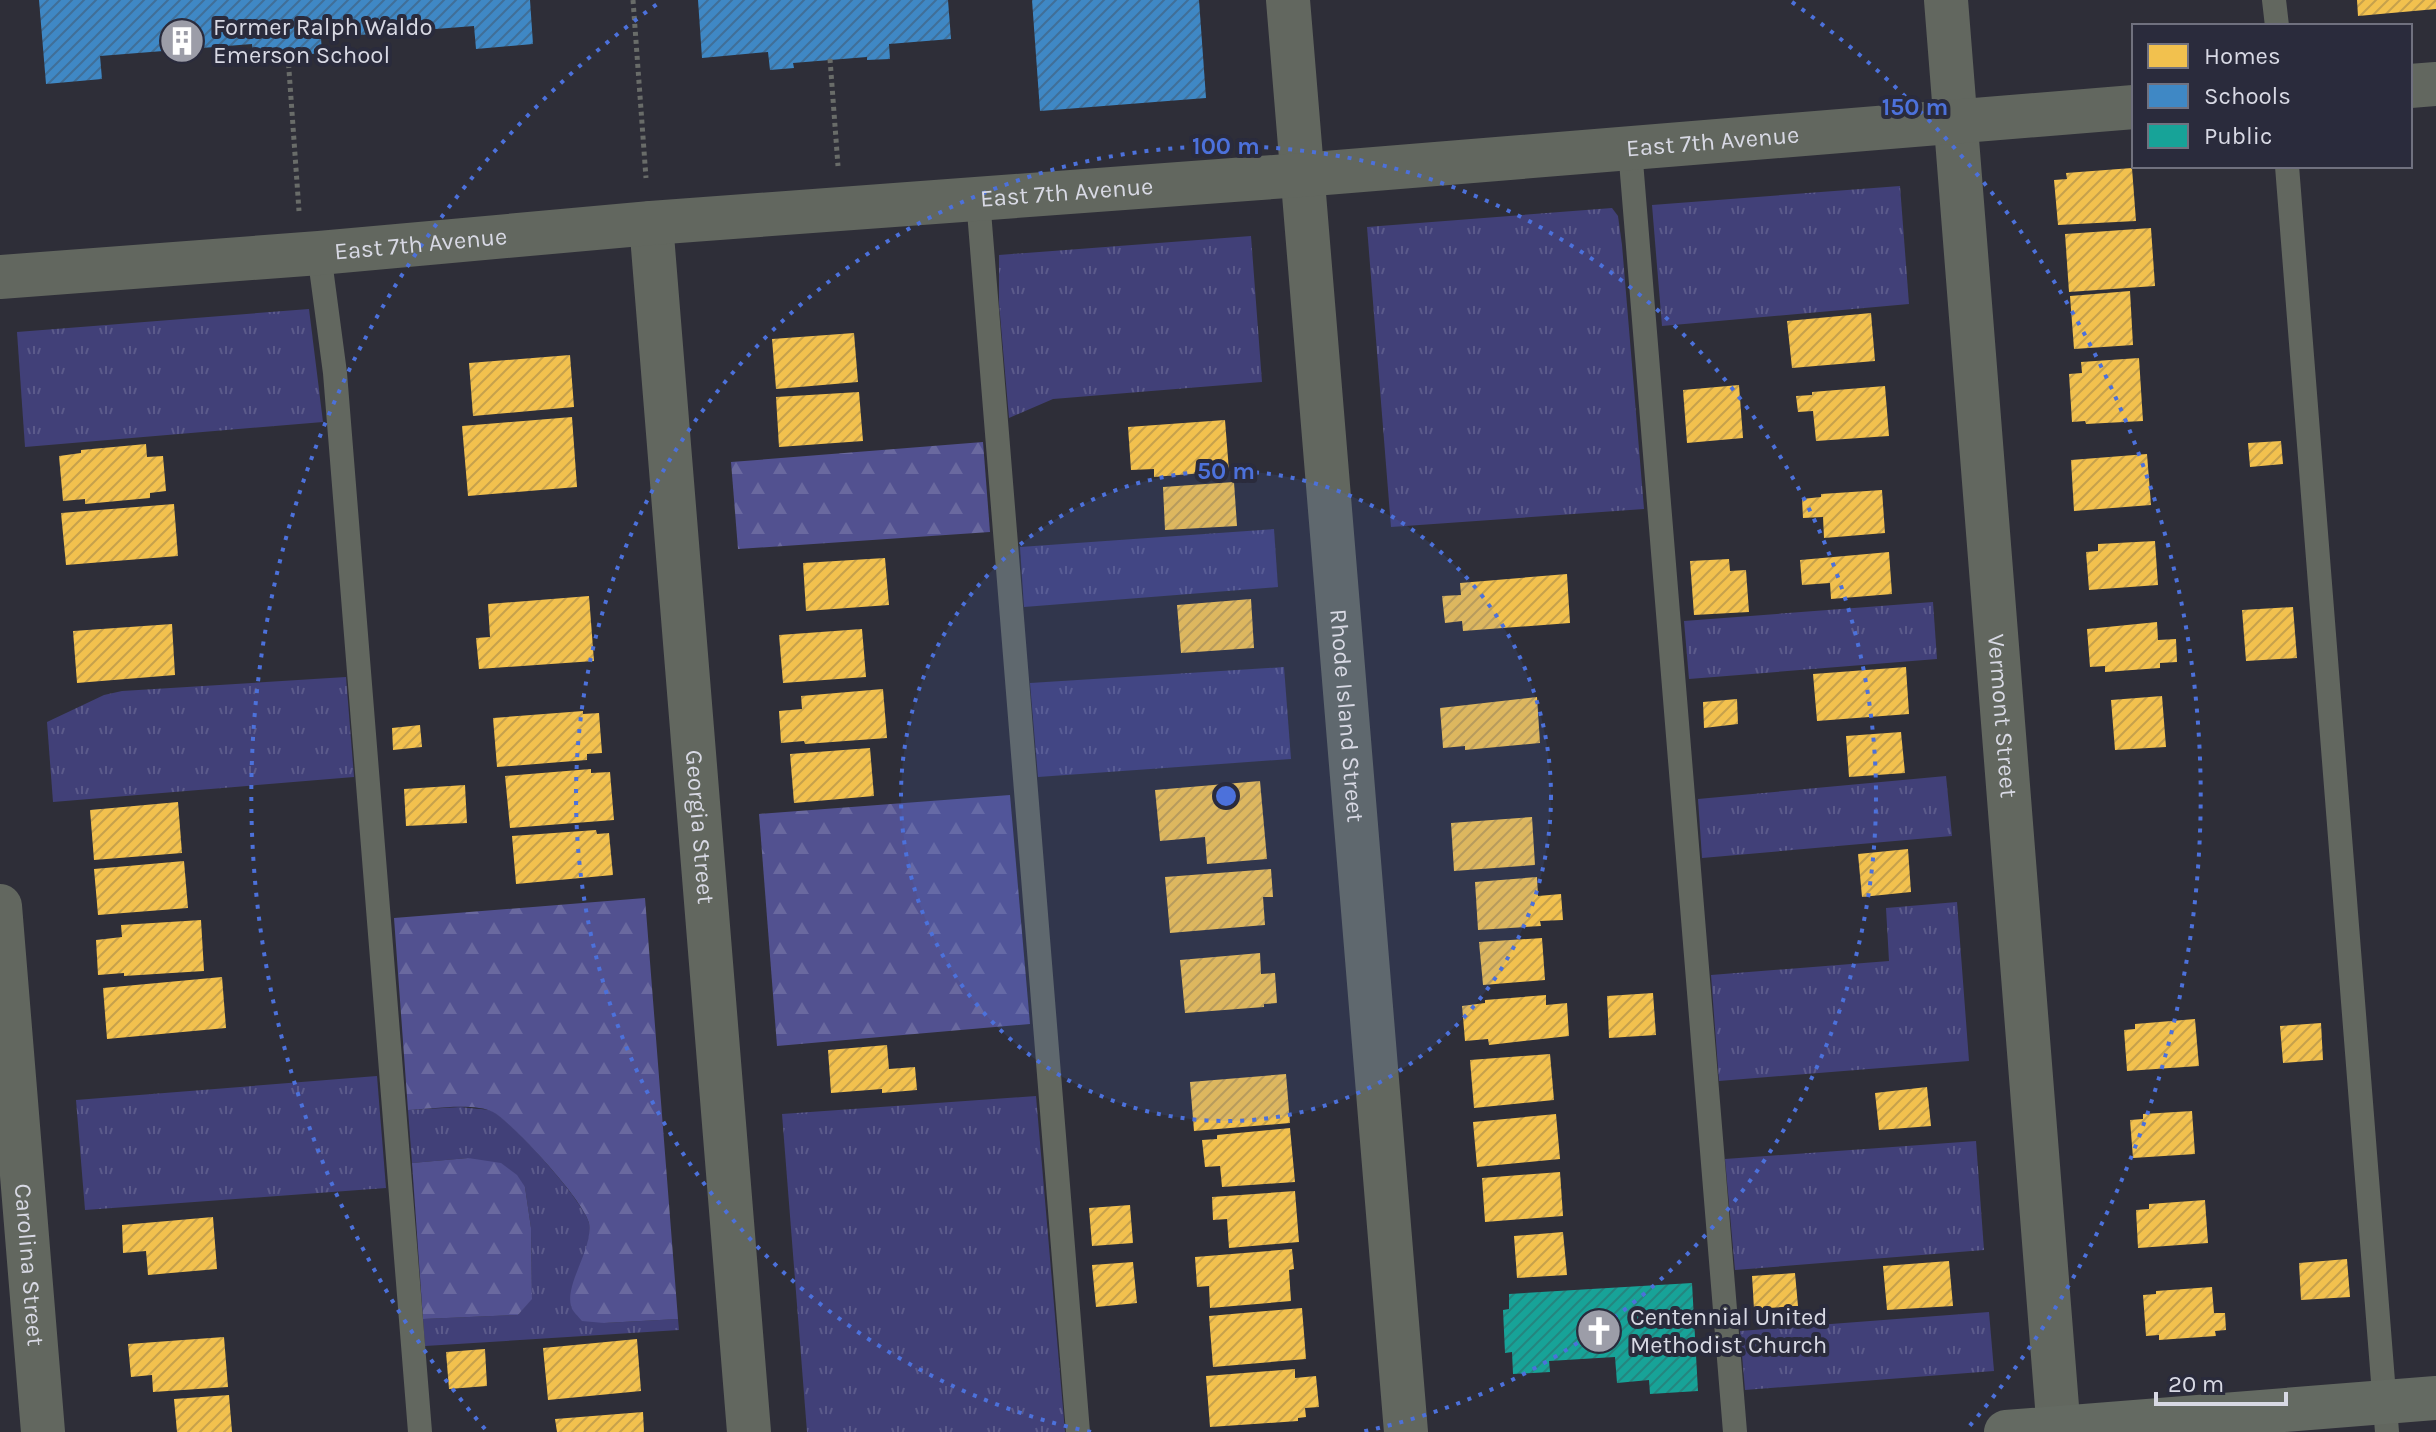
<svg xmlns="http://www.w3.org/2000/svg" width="2436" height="1432" viewBox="0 0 2436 1432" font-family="Karla,sans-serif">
<defs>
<pattern id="grass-tufts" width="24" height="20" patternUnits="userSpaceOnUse" patternTransform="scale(2)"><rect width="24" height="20" fill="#414078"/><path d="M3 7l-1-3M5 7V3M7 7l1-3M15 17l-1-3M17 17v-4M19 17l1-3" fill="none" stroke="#5c5b8b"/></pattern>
<pattern id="forest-firs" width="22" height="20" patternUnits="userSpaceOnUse" patternTransform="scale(2)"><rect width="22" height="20" fill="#525190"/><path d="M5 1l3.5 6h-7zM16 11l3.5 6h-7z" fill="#6a699f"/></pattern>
<pattern id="homes-hatch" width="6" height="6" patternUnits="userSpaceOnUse" patternTransform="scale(2)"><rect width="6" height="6" fill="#f2c14e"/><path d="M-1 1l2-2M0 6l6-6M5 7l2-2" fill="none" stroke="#c6a14c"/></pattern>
<pattern id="schools-hatch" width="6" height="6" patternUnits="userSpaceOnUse" patternTransform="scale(2)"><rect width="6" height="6" fill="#3f88c5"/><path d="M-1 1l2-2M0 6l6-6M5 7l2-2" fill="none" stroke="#406f98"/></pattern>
<pattern id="public-hatch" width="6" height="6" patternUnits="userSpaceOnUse" patternTransform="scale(2)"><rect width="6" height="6" fill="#17a398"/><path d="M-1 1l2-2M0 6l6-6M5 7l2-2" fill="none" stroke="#24867f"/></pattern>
</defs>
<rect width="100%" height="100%" fill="#2e2e38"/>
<g fill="url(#grass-tufts)">
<polygon points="1900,186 1909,304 1662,326 1652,205"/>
<polygon points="1612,208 1618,216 1622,245 1644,509 1391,527 1367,227"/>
<polygon points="1251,236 1262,382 1053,399 1009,418 999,303 999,255"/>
<polygon points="309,309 323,422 25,447 17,332"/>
<polygon points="1274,529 1278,587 1024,607 1020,547"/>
<polygon points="1933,602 1937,659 1689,679 1684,621"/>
<polygon points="1284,667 1291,759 1038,777 1030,683"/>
<polygon points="346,677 354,777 53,802 47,722 104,695 122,691"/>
<polygon points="1946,776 1952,836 1702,858 1698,799"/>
<polygon points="1957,902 1969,1061 1719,1081 1711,975 1889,961 1886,908"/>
<polygon points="377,1076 386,1188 85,1210 76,1100"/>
<polygon points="1036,1096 1065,1432 807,1432 782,1114"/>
<path d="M461 1107C470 1109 484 1108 492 1111 511 1120 585 1203 589 1223 593 1249 572 1279 571 1307L604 1323 678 1319 679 1330 425 1346 423 1319 518 1315 532 1298 531 1228 525 1187 468 1158 412 1163 408 1110Z"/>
<polygon points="1976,1141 1984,1250 1735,1270 1725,1159"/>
<polygon points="1989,1312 1994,1371 1745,1390 1740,1331"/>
</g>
<g fill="url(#forest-firs)">
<polygon points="983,442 990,532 738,549 731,462"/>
<polygon points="1010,795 1030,1024 777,1046 759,814"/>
<path d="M645 898 678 1319 604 1323 582 1321C579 1317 572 1311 571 1306 565 1283 593 1250 589 1223 585 1202 513 1123 493 1112 475 1102 429 1109 408 1110L394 918Z"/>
<polygon points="468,1158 501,1163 517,1175 525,1187 531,1228 532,1299 518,1315 423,1319 412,1163"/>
</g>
<g fill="url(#homes-hatch)">
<polygon points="2357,0 2436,0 2436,9 2358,16"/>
<polygon points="2132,168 2136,221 2058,225 2054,180 2067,179 2066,173"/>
<polygon points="2151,228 2155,286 2069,292 2065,234"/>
<polygon points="2130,291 2133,345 2074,349 2070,296"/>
<polygon points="1871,313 1875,361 1792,368 1787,321"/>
<polygon points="854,333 858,382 776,389 772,339"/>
<polygon points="570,355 574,407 473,416 469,363"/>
<polygon points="2139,358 2143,421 2086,424 2085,421 2072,422 2069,374 2082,373 2081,362"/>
<polygon points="1739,385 1743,438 1687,443 1683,390"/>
<polygon points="1885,386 1889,436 1816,441 1813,411 1798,412 1796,396 1812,395 1812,392"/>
<polygon points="859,392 863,441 779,447 776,397"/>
<polygon points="572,417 577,487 468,496 462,426"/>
<polygon points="1225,420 1229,471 1154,477 1154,469 1131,470 1128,427"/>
<polygon points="2281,441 2283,464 2250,467 2248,443"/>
<polygon points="146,444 147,457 163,456 166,491 150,493 150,498 85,504 85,499 63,501 59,456 81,453 81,450"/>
<polygon points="2147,454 2151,505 2074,511 2071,460"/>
<polygon points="1234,482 1237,526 1165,530 1163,487"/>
<polygon points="1882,490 1885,533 1824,538 1823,517 1803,518 1802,499 1821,497 1821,494"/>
<polygon points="174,504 178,556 66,565 61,513"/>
<polygon points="2155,541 2158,585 2089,590 2086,552 2098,551 2098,544"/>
<polygon points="1889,552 1892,594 1831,599 1830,583 1802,585 1800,560"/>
<polygon points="885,558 889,605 806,611 803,563"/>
<polygon points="1729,559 1730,571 1746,570 1749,612 1694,615 1690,561"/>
<polygon points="1567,574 1570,623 1463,631 1462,621 1445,623 1442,596 1461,595 1460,583"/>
<polygon points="589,596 594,661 479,669 476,638 490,637 488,604"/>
<polygon points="1251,599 1254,648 1181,653 1177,605"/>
<polygon points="2293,607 2297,658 2246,661 2242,610"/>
<polygon points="2157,622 2158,640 2176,639 2177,662 2160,663 2160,668 2105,672 2105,666 2090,667 2087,629"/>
<polygon points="172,624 175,675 77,683 73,631"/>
<polygon points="862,629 866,677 783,683 779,635"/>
<polygon points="1906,667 1909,714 1817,721 1813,674"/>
<polygon points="883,689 887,738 805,744 804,741 781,743 779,711 802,709 801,696"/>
<polygon points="2162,696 2166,747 2115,750 2111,700"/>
<polygon points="1537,697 1540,743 1465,750 1465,746 1443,748 1440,708"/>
<polygon points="1737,699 1738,724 1704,728 1703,702"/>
<polygon points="583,711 583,714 599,713 602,753 587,754 587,760 497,767 493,718"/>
<polygon points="420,725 422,747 393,750 392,728"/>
<polygon points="1901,732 1905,773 1849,777 1846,736"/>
<polygon points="870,748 874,796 794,803 790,754"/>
<polygon points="591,769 591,773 610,772 614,820 510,828 505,776"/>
<polygon points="1260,781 1267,859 1207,864 1205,837 1160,841 1155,790"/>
<polygon points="465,785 467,823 406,826 404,789"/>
<polygon points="178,802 182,853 94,860 90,810"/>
<polygon points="1532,817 1535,865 1454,871 1451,823"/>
<polygon points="596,830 597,834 609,833 613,875 516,884 512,836"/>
<polygon points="1908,849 1911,892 1862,897 1858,854"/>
<polygon points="184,861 188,908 98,915 94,869"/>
<polygon points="1271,869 1273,897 1263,897 1265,925 1170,933 1165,877"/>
<polygon points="1537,877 1538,896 1561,894 1563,920 1540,921 1541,926 1478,930 1475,882"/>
<polygon points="201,920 204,971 124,976 124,973 98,975 96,940 122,937 121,925"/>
<polygon points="1542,938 1545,980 1483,985 1479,942"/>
<polygon points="1260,953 1261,974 1275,973 1277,1003 1264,1004 1264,1007 1185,1013 1180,960"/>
<polygon points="222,977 226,1028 107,1039 103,988"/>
<polygon points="1653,993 1656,1035 1609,1038 1607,996"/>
<polygon points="1546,995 1546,1005 1567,1003 1569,1036 1489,1045 1488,1039 1465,1041 1462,1006 1485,1003 1485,1000"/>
<polygon points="2195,1019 2199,1066 2127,1071 2124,1030 2135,1029 2135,1024"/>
<polygon points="2321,1023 2323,1060 2283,1063 2280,1026"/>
<polygon points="887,1045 889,1069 915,1067 917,1090 882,1093 882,1089 831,1093 828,1050"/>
<polygon points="1550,1054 1554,1100 1474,1108 1470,1060"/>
<polygon points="1286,1074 1290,1123 1194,1131 1190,1082"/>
<polygon points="1927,1087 1931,1126 1879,1130 1875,1093"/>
<polygon points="2192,1111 2195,1154 2133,1158 2130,1120 2143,1119 2143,1114"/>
<polygon points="1556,1114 1560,1159 1477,1167 1473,1122"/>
<polygon points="1290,1128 1295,1182 1222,1187 1220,1166 1205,1167 1202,1140 1217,1139 1217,1135"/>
<polygon points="1560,1172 1563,1216 1485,1222 1482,1178"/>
<polygon points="1295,1191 1299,1242 1229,1248 1227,1219 1213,1220 1212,1197"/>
<polygon points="2205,1200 2208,1243 2138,1248 2136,1210 2149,1209 2149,1204"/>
<polygon points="1130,1205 1133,1243 1092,1246 1089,1208"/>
<polygon points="213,1217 217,1269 148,1275 146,1251 123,1253 122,1225"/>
<polygon points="1563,1232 1567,1275 1517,1278 1514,1236"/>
<polygon points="1292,1249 1294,1269 1289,1270 1291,1301 1210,1308 1209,1286 1197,1287 1195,1257"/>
<polygon points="2347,1259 2350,1297 2301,1300 2299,1263"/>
<polygon points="1949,1261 1953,1306 1887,1310 1883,1266"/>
<polygon points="1133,1262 1137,1303 1096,1307 1092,1265"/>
<polygon points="1795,1273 1798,1306 1754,1309 1752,1276"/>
<polygon points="2212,1287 2214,1313 2225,1313 2226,1330 2215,1331 2216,1336 2159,1340 2159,1335 2146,1336 2143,1295 2156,1294 2156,1291"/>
<polygon points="1302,1308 1306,1359 1213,1367 1209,1316"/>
<polygon points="224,1337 228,1387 153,1392 152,1375 131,1377 128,1344"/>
<polygon points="637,1339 641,1391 548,1400 543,1348"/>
<polygon points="485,1349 487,1386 449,1389 446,1352"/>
<polygon points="1295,1369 1295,1378 1316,1376 1319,1407 1305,1408 1306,1417 1298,1418 1298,1421 1210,1427 1206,1376"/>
<polygon points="229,1395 232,1432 177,1432 174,1399"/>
<polygon points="643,1412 644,1432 557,1432 555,1419"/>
</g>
<g fill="url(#schools-hatch)">
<polygon points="39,0 530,0 533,44 476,49 474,26 321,38 322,53 288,56 253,59 252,44 100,56 102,79 46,84"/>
<polygon points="698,0 948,0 951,39 889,44 890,59 867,60 867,57 793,63 794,68 770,70 768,52 702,58"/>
<polygon points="1032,0 1199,0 1206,98 1040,111"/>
</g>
<polygon fill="url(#public-hatch)" points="1692,1283 1698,1391 1650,1394 1649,1380 1617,1383 1615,1357 1549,1361 1550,1372 1513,1374 1512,1352 1505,1353 1503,1310 1509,1309 1509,1294"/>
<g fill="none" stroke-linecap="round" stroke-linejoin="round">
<g stroke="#696c69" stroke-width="5" stroke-dasharray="4 4" stroke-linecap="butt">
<polyline points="633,0 646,178"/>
<polyline points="288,56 299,211"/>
<polyline points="830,59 838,166"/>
</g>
<g stroke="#62675f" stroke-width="24">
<polyline points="2274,0 2277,26"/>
<polyline points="1630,149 1735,1432"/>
<polyline points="2287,166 2387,1432"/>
<polyline points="978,199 1078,1432"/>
<polyline points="319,253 335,373 420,1432"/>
</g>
<g stroke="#62675f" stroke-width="44">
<path id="s1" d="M1288 0 1406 1432"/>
<path id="s2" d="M1946 0 2059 1432"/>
<polyline points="2410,86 2436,84"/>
<path id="s3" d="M651 223 749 1432"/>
<path id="s4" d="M0 277 319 253 651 223 1301 175 2134 107"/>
<path id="s5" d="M0 906 43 1432"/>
</g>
<polyline stroke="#646a62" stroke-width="44" points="2006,1432 2436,1398"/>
</g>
<circle cx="1226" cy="796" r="325" fill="#4c71db" fill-opacity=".12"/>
<g fill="none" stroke="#4c71db" stroke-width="4" stroke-dasharray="4 8">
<circle cx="1226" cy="796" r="325"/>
<path d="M1091 1432A650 650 0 1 1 1361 1432"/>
<path d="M485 1429A975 975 0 0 1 660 2M1792 2A975 975 0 0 1 1967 1429"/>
</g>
<defs>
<g id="building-disc" transform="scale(2.3)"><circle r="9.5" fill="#9c9da8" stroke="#2a2b3c"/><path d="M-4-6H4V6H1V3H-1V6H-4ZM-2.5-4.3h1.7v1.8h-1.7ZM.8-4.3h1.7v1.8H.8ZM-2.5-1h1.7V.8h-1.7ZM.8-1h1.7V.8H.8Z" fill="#fff"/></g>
<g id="church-disc" transform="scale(2.3)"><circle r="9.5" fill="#9c9da8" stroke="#2a2b3c"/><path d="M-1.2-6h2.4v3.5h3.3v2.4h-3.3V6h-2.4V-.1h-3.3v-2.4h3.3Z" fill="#fff"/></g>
</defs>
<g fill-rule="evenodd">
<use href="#building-disc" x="182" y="41"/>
<use href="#church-disc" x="1599" y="1331"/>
</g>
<g text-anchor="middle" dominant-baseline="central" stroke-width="8" stroke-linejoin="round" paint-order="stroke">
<g font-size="24" fill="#d8d9e4" stroke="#2a2b3c" text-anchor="start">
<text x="213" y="27">Former Ralph Waldo<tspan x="213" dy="28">Emerson School</tspan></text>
<text x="1630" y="1317">Centennial United<tspan x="1630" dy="28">Methodist Church</tspan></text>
</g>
<g font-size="24" fill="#d8d9e4" stroke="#2a2b3c">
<text stroke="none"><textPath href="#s4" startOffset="1718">East 7th Avenue</textPath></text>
<text stroke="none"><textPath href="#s4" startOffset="1070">East 7th Avenue</textPath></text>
<text stroke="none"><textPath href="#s4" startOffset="422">East 7th Avenue</textPath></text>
<text stroke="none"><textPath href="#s1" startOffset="718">Rhode Island Street</textPath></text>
<text stroke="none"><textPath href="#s2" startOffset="718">Vermont Street</textPath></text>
<text stroke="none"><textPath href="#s3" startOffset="606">Georgia Street</textPath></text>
<text stroke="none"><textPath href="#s5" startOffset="360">Carolina Street</textPath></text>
</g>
</g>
<circle cx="1226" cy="796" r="12" fill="#4c71db" stroke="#2a2b3c" stroke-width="4"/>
<g font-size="24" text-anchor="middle" font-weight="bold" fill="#4c71db" stroke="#2a2b3c" stroke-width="8" stroke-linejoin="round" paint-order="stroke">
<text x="1915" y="115">150 m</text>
<text x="1226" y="154">100 m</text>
<text x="1226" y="479">50 m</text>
</g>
<rect x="2132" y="24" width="280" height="144" fill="#2a2b3c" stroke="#70717f" stroke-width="2"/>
<rect x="2148" y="44" width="40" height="24" fill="#f2c14e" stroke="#70717f" stroke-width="2"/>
<text x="2204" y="64" font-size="24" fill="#d8d9e4">Homes</text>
<rect x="2148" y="84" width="40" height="24" fill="#3f88c5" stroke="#70717f" stroke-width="2"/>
<text x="2204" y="104" font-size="24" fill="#d8d9e4">Schools</text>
<rect x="2148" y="124" width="40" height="24" fill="#17a398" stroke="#70717f" stroke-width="2"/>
<text x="2204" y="144" font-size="24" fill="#d8d9e4">Public</text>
<path d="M2156 1392v12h130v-12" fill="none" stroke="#d8d9e4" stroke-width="4"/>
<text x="2168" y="1392" font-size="24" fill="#d8d9e4" stroke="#2a2b3c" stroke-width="6" paint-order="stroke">20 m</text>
</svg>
